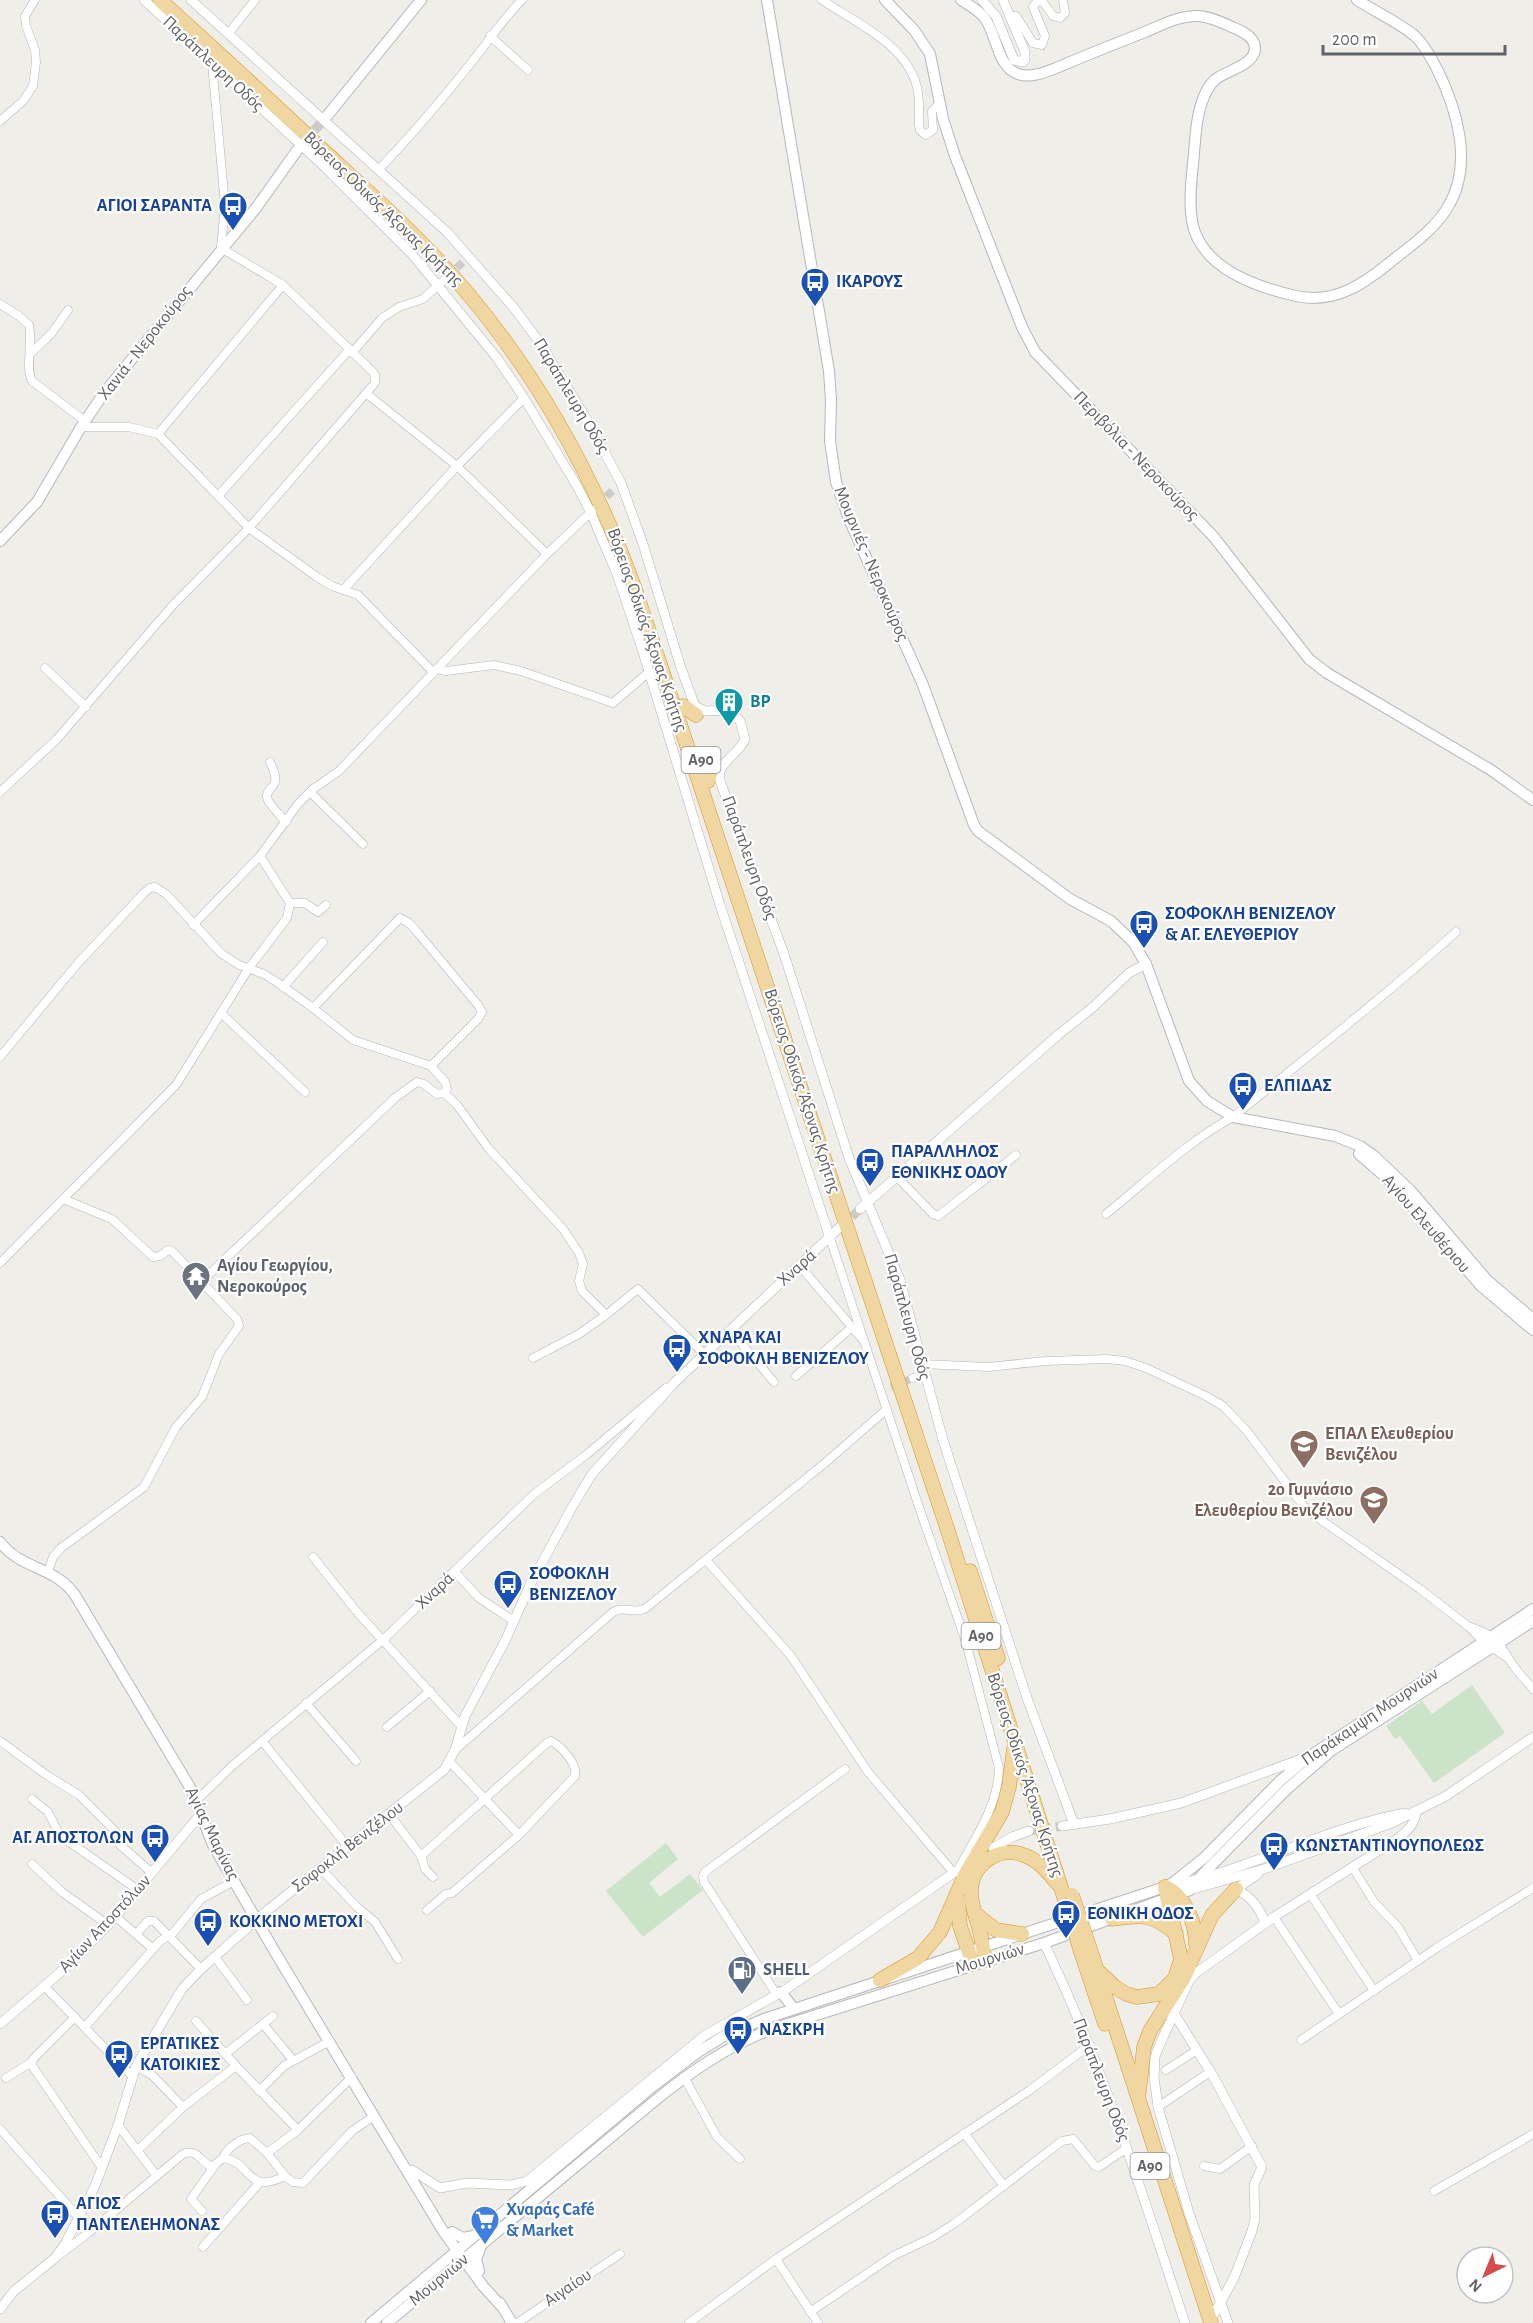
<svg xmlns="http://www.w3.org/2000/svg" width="1533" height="2323" viewBox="0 0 1533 2323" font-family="'Alegreya Sans',sans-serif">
<rect width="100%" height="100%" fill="#f0eee9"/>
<g fill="#cbe4c9">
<polygon points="1472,1685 1505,1733 1434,1783 1400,1736 1395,1739 1386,1726 1422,1701 1432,1714"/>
<polygon points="666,1843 678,1859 649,1883 660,1897 690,1874 703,1890 643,1937 606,1891"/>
</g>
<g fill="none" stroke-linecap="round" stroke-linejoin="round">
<g stroke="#cccbc8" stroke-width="8" stroke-dasharray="8 4" stroke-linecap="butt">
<polyline points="448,276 463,262"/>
<polyline points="598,505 614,489"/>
<polyline points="891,1387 913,1378"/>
</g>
<g stroke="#cccbc8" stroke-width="9" stroke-dasharray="9 4.5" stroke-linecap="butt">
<polyline points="842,1226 860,1209"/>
<polyline points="1029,1831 1062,1826"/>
</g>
<polyline stroke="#cccbc8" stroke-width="10" stroke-dasharray="10 5" stroke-linecap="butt" points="304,142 327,116"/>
<g stroke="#b4b5b9" stroke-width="9">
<g id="minor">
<path d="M822 0C856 23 906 44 917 87 920 99 919 113 919 125L920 130 925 135 933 130 932 111 940 103"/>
<polyline points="1009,16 1016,16 1033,43 1042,45 1045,36 1033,7 1037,1 1043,2 1053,16 1060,18 1065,13 1063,0"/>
<polyline points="228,34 255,0"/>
<polyline points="490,36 528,70"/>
<polyline points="0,121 23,101 33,86 36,62 35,50 26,26 25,16 35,0"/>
<path d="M379 169C410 137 439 103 467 68 486 45 501 21 522 0"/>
<path d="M0 304 19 316 29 325C33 343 25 367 32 381L85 421"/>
<polyline points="31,353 51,334 68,310"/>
<polyline points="352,353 382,318 399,307 423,299 445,279"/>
<polyline points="367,394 457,466 547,554"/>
<polyline points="81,427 129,427 158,434 249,528 317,577 332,586 358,595 433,672"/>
<polyline points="158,434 283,285"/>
<polyline points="218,496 349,350"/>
<polyline points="344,589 457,466 524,398"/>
<polyline points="45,668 86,707"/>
<polyline points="437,669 446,671 494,665 521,671 613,703 649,672"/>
<path d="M270 762C284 791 265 785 267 798 269 805 281 816 286 822"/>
<polyline points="0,792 57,739 173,605 249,528 375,383 375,375 372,371 283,285 221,248 225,205 212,63"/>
<polyline points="310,792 363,844"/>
<polyline points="290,903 305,903 318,912 326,905"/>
<polyline points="193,925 260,856 298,804 313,789 339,771 547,554 593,510"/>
<polyline points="283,987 323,942"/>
<polyline points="221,1013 305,1092"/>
<polyline points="0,1057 78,963 144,893 150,888 155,887 166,894 222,954 239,965 264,974 281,985 313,1008 353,1040 431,1066"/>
<polyline points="444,1093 457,1105 489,1149 563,1229 579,1253 583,1264 579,1281 582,1291 606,1315 638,1289 704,1354"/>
<polyline points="896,1176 933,1214 938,1216 1016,1155"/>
<path d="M1106 1214C1147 1181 1187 1142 1233 1117 1308 1056 1384 997 1456 932"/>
<path d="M830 1238 919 1507 966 1642 999 1768C998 1806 976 1836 959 1868"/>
<polyline points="0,1263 176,1085 249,968 287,918 290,903 260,856"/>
<polyline points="799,1265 863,1340"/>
<polyline points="202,1281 396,1097 417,1082 424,1084 437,1094 444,1093 447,1089 445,1082 431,1066 478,1019 482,1012 478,1005 418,933 409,923 400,918 313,1008"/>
<polyline points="730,1330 774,1382"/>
<polyline points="533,1358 579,1334 606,1315"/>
<polyline points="922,1364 988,1367 1046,1361 1107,1359 1125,1361 1146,1368 1206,1396 1223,1406 1246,1430 1302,1504 1311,1513 1420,1589 1469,1627 1484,1642 1509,1659"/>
<polyline points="796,1376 851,1328"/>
<polyline points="913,1378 924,1375"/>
<polyline points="313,1557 357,1612 461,1726"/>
<polyline points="706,1560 791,1656 868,1772 953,1872"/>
<polyline points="48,1572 53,1557 61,1548 144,1487 176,1427 202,1397 219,1354 239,1326 237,1319 172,1251 168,1250 160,1256 153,1257 112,1219 63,1199"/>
<polyline points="455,1572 479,1598 514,1621"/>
<path d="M1471 1627C1493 1635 1497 1639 1509 1659 1515 1670 1525 1679 1533 1689"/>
<polyline points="306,1703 356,1761"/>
<polyline points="387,1727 430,1691"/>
<polyline points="0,1741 48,1776 79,1795 116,1832 119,1844 152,1873"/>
<polyline points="262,1741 348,1847"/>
<path d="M455 1750 613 1612C624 1605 634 1615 646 1608L825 1463 887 1409"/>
<polyline points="450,1762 519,1835"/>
<polyline points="32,1799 48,1812 59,1833 65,1839 138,1890"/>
<polyline points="196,1801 232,1766 384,1639 533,1495 586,1455 666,1388"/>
<polyline points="390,1815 421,1856 425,1869 433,1877"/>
<path d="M421 1856 548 1742 551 1741C561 1746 578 1764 575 1776L519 1835 452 1893 446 1894 427 1910"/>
<polyline points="32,1864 62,1892 108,1925"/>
<polyline points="320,1868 357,1907 375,1922 398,1959"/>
<polyline points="1353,1868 1374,1902 1398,1927 1418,1961"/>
<polyline points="1311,1895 1374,1991"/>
<polyline points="116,1917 153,1949"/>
<polyline points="1274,1917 1339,2014"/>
<polyline points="136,1934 148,1921 154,1921 201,1969"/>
<polyline points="215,1957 247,2000"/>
<polyline points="44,1986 132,2076"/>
<polyline points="777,1995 704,1882 703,1876 705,1872 845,1769"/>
<polyline points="75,2017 33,2059 31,2064 102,2168"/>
<polyline points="196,2021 236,2066 298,2130"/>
<polyline points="263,2024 293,2060"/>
<polyline points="85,2027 153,1949 160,1941 173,1933 201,1899 234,1881"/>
<polyline points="1301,2040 1438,1947 1533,1888"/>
<polyline points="225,2054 273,2016"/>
<polyline points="136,2066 152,2075 183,2107"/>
<polyline points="1166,2070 1197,2050"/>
<polyline points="684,2077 717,2137 740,2159"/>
<polyline points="6,2078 32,2062"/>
<polyline points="259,2091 284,2066 330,2041"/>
<polyline points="1158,2107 1210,2072"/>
<polyline points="118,2125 156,2175"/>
<polyline points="0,2129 79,2218"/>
<polyline points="964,2133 1004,2186"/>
<polyline points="138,2150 183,2107 236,2066"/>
<polyline points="267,2153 298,2130 352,2077"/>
<path d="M223 2158C227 2148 239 2139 250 2138L267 2153 285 2176"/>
<polyline points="1204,2166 1220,2169 1252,2146"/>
<polyline points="1434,2191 1533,2134"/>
<polyline points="202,2211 191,2199 215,2165"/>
<polyline points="203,2247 260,2182"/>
<path d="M59 2255 87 2234 183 2154C198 2148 200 2162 212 2167L223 2158C253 2162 245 2196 285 2176L293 2182 303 2183 352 2131 374 2116"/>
<polyline points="776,2259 818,2323"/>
<polyline points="810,2312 893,2256 933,2237 955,2223 1062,2141 1073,2139 1095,2166 1099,2167 1127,2148"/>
<polyline points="517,2323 620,2254"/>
<polyline points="689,2323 776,2259 1030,2090 1090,2045"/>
</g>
</g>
<g stroke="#b4b5b9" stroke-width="10">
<g id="tertiary">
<polyline points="144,0 327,169 411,253 497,358 524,398 577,486 591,513 617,574 643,652 720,905 830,1238"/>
<path d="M191 0 447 232 514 308 540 343 586 418 621 483 643 544 681 668 695 706 705 711 730 710 740 721 745 739C739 755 715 763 720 781L784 954 849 1158 900 1280 943 1440 1027 1698 1074 1824"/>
<polyline points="982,0 996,16 1014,60 1023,62 1025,60 1025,52 1003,0"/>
<polyline points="860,1209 1058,1035 1092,1008 1129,973 1146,964"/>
<polyline points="1062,1826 1110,1819 1181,1803 1304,1758"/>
<polyline points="993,1848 1012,1837 1029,1831"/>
<path d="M1258 1874 1236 1889C1250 1896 1260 1908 1265 1923"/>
<path d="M1169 1886C1250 1870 1324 1828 1405 1813"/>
<polyline points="1190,1890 1267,1868 1392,1823 1446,1796 1533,1737"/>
<path d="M1044 1943C1103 2065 1142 2194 1185 2323"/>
<polyline points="1175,2015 1213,2076 1262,2167 1254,2185 1255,2219 1252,2231 1234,2278 1214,2314"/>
<polyline points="0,2024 70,1964 108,1925 200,1815"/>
<polyline points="412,2170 440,2188 467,2183 511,2185 527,2181 704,2036 785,1990 965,1865"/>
<polyline points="0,2309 14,2291 55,2258 65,2244 95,2186 118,2125 136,2066 182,1989 201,1969 264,1913 444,1770 455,1750 465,1716 505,1641 530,1585 571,1509 592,1474 675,1382 840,1227"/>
<path d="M1228 2323 1189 2213 1158 2107 1154 2077 1155 2057 1159 2046 1189 1981 1196 1973 1274 1917 1400 1837C1409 1829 1415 1824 1416 1811"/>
</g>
</g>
<g stroke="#b5b7bb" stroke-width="12">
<g id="secondary">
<polyline points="767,0 829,371 831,400 830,441 836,482 849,519 923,685 974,825 978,831 1070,899 1111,921 1133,942 1146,964 1189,1081 1207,1101 1233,1117 1335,1136 1360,1146 1373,1155 1411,1191 1487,1280 1533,1319"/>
<polyline points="885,0 914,30 930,54 943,119 955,156 1022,327 1035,352 1213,536 1309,659 1327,673 1491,770 1533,800"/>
<path d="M961 0C969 5 978 10 984 17 997 33 996 66 1018 74 1032 79 1048 71 1061 66 1089 54 1117 43 1145 32 1162 25 1180 15 1199 16 1211 17 1221 22 1232 27 1239 30 1250 34 1254 43 1261 64 1227 70 1216 79 1207 86 1203 98 1200 108 1195 126 1195 146 1193 164 1191 183 1189 203 1192 221 1200 268 1256 287 1296 296 1333 304 1361 286 1388 264 1409 247 1436 229 1449 205 1473 163 1457 109 1437 69 1431 58 1425 45 1415 36 1398 22 1376 12 1357 0"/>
<polyline points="327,116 421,0"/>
<polyline points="0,541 37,502 81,427 104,393 256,208 298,149"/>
<polyline points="1359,1154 1390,1181 1481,1286 1533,1330"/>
<path d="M0 1542C21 1570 55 1566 75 1595L191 1789 213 1845 275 1952 443 2231 483 2286 502 2307"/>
<polyline points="781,1992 794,2009"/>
<polyline points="452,2232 463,2238 474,2236"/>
<polyline points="479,2271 476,2259 481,2246"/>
<polyline points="500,2303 512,2323"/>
<polyline points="371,2323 652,2087 698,2052 724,2036 764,2019 1165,1887 1174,1882 1204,1858 1280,1781 1307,1758 1533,1609"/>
<path d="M387 2323 657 2099C693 2070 727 2047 769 2030L1044 1943 1190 1890 1202 1875 1287 1789 1332 1750 1533 1621"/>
</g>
</g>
<g stroke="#da921e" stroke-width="15">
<g id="motorway">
<path d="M160 0C215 50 270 100 324 151 374 197 425 242 469 295 542 382 596 482 635 589L947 1528 1065 1900"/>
<polyline points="683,706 696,715"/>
<polyline points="708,781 712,767"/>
<polyline points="970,1571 998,1658"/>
<path d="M1165 1887C1185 1896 1196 1923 1196 1945"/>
<polyline points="958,1900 960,1926 973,1964"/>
<polyline points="976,1914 996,1930 1022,1934"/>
<path d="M1112 1919C1142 1915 1152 1913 1176 1934"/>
<polyline points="1090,1949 1211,2323"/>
<polyline points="1081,1952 1105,2024"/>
<path d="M985 1960C983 1949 982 1938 979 1928 976 1916 971 1905 971 1892 971 1864 1000 1844 1026 1856 1039 1861 1048 1872 1057 1883"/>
<polyline points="1098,1971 1115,1987 1126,1994 1137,1997 1159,1994 1175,1978 1181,1959 1165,1887"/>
<polyline points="880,1980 918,1958 940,1932 965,1875 1002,1812 1009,1787 1014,1748"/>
<polyline points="1139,2092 1144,2047 1150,2031 1183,1979 1212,1915 1236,1889"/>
</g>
</g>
<use href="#minor" stroke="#fff" stroke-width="8"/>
<use href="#tertiary" stroke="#fff" stroke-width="9"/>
<use href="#secondary" stroke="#fff" stroke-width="10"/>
<use href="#motorway" stroke="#f0d6a0" stroke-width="14"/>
<g stroke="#da921e" stroke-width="15" stroke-linecap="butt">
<g id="motorway-bridge">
<polyline points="1072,1895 1090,1949"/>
<polyline points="1072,1922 1081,1952"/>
</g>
</g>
<use href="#motorway-bridge" stroke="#f0d6a0" stroke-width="14"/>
</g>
<defs>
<g id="bus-pin" transform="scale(1.5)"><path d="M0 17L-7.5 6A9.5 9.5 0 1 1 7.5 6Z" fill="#1a4fb4" stroke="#fff"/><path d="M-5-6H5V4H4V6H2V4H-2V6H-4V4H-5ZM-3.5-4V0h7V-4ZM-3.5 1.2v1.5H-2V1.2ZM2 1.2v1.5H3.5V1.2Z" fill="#fff"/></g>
<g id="building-pin" transform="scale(1.5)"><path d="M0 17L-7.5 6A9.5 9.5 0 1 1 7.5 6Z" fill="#0f9aa8" stroke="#fff"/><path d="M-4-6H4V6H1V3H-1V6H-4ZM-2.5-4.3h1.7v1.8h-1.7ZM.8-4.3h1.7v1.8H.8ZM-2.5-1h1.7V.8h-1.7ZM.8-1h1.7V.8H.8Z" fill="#fff"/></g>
<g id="temple-pin" transform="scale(1.5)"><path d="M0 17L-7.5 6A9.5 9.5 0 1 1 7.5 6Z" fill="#6b7280" stroke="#fff"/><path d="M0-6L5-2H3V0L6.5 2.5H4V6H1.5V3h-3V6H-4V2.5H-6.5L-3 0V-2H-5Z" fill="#fff"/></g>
<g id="school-pin" transform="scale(1.5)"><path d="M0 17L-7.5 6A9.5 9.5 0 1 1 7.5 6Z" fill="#8d6e63" stroke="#fff"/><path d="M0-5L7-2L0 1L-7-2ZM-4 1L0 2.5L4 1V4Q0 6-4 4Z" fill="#fff"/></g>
<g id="fuel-pin" transform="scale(1.5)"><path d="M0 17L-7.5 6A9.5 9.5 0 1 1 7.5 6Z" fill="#5c6f8a" stroke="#fff"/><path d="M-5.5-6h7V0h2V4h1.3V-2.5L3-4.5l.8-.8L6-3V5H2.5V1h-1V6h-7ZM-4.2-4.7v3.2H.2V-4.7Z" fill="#fff"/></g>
<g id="supermarket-pin" transform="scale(1.5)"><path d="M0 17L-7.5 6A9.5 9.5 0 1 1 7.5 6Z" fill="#3f7fe0" stroke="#fff"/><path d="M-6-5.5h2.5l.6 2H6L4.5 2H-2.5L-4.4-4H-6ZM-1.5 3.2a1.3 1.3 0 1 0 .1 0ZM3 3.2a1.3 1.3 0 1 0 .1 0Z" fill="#fff"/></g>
</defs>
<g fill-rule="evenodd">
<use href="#bus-pin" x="233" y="206"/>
<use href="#bus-pin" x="815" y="282"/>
<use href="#building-pin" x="729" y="702"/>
<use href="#bus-pin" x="1144" y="924"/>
<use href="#bus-pin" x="1243" y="1086"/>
<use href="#bus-pin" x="870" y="1162"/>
<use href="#temple-pin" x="196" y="1276"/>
<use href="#bus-pin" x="677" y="1348"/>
<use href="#school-pin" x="1304" y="1444"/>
<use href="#school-pin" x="1374" y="1500"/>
<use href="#bus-pin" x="508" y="1584"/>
<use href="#bus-pin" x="155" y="1838"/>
<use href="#bus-pin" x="1274" y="1846"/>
<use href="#bus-pin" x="1066" y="1914"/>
<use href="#bus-pin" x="208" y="1922"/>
<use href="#fuel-pin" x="742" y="1970"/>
<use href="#bus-pin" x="738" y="2030"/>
<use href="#bus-pin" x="119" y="2054"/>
<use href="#bus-pin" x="55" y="2214"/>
<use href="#supermarket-pin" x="485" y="2220"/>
</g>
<g text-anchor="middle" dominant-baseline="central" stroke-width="4.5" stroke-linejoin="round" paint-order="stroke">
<g fill="#fff" stroke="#909295" stroke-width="1.5">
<rect x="681.5" y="747" width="39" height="26" rx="4.5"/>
<rect x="961.5" y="1623" width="39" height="26" rx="4.5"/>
<rect x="1130.5" y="2153" width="39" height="26" rx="4.5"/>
</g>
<g font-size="16" font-weight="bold" fill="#606367">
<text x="701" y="760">Α90</text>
<text x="981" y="1636">Α90</text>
<text x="1150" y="2166">Α90</text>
</g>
<g font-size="18" fill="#606367" stroke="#fff">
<text transform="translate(213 64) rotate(43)">Παράπλευρη Οδός</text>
<text transform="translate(383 209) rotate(44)">Βόρειος Οδικός Άξονας Κρήτης</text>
<text transform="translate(145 343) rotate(-52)">Χανιά - Νεροκούρος</text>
<text transform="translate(571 396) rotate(59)">Παράπλευρη Οδός</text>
<text transform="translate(1136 456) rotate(46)">Περιβόλια - Νεροκούρος</text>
<text transform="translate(871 564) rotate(67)">Μουρνιές - Νεροκούρος</text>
<text transform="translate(647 630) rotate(71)">Βόρειος Οδικός Άξονας Κρήτης</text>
<text transform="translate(749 858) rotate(70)">Παράπλευρη Οδός</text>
<text transform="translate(802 1091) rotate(72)">Βόρειος Οδικός Άξονας Κρήτης</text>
<text transform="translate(1426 1224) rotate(49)">Αγίου Ελευθέριου</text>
<text transform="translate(797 1268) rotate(-42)">Χναρά</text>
<text transform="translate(907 1317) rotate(74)">Παράπλευρη Οδός</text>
<text transform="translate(435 1591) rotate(-43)">Χναρά</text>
<text transform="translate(1370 1717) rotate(-34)">Παράκαμψη Μουρνιών</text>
<text transform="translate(1025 1775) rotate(72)">Βόρειος Οδικός Άξονας Κρήτης</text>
<text transform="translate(212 1834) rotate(64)">Αγίας Μαρίνας</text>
<text transform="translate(348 1847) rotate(-38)">Σοφοκλή Βενιζέλου</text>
<text transform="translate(105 1924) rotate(-47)">Αγίων Αποστόλων</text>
<text transform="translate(990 1959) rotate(-17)">Μουρνιών</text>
<text transform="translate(1101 2080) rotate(69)">Παράπλευρη Οδός</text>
<text transform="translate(439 2280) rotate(-40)">Μουρνιών</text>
<text transform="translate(568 2288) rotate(-34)">Αιγαίου</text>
</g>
<g font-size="18" font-weight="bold" fill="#164399" stroke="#fff" text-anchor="start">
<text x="212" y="206" text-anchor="end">ΑΓΙΟΙ ΣΑΡΑΝΤΑ</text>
<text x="836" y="282">ΙΚΑΡΟΥΣ</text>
<text x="1165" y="914">ΣΟΦΟΚΛΗ ΒΕΝΙΖΕΛΟΥ<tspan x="1165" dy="21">&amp; ΑΓ. ΕΛΕΥΘΕΡΙΟΥ</tspan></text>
<text x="1264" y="1086">ΕΛΠΙΔΑΣ</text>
<text x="891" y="1152">ΠΑΡΑΛΛΗΛΟΣ<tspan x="891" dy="21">ΕΘΝΙΚΗΣ ΟΔΟΥ</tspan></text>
<text x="698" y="1338">ΧΝΑΡΑ ΚΑΙ<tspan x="698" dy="21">ΣΟΦΟΚΛΗ ΒΕΝΙΖΕΛΟΥ</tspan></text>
<text x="529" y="1574">ΣΟΦΟΚΛΗ<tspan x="529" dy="21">ΒΕΝΙΖΕΛΟΥ</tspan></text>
<text x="134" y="1838" text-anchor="end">ΑΓ. ΑΠΟΣΤΟΛΩΝ</text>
<text x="1295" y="1846">ΚΩΝΣΤΑΝΤΙΝΟΥΠΟΛΕΩΣ</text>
<text x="1087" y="1914">ΕΘΝΙΚΗ ΟΔΟΣ</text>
<text x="229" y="1922">ΚΟΚΚΙΝΟ ΜΕΤΟΧΙ</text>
<text x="759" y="2030">ΝΑΣΚΡΗ</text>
<text x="140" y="2044">ΕΡΓΑΤΙΚΕΣ<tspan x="140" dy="21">ΚΑΤΟΙΚΙΕΣ</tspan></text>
<text x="76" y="2204">ΑΓΙΟΣ<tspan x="76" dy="21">ΠΑΝΤΕΛΕΗΜΟΝΑΣ</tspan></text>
</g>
<g font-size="18" font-weight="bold" fill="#0d838f" stroke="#fff" text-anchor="start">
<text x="750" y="702">BP</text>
</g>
<g font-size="18" font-weight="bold" fill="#5b616d" stroke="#fff" text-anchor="start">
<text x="217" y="1266">Αγίου Γεωργίου,<tspan x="217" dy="21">Νεροκούρος</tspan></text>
</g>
<g font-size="18" font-weight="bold" fill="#785e54" stroke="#fff" text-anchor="start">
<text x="1325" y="1434">ΕΠΑΛ Ελευθερίου<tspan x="1325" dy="21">Βενιζέλου</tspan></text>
<text x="1353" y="1490" text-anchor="end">2ο Γυμνάσιο<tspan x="1353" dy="21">Ελευθερίου Βενιζέλου</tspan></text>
</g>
<g font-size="18" font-weight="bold" fill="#4e5e75" stroke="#fff" text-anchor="start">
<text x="763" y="1970">SHELL</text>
</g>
<g font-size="18" font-weight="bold" fill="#366cbe" stroke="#fff" text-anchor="start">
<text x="506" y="2210">Χναράς Café<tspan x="506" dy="21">&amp; Market</tspan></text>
</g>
</g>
<g transform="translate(1485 2275) rotate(223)"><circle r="28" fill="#ffffff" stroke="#bfc1c2" stroke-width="1.5"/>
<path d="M0-4.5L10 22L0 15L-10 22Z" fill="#d44c4b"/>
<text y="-9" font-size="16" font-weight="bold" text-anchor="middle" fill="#606367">N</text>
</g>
<path d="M1323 45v9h182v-9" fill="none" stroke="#606367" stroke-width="3"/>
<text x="1332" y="45" font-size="18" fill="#606367" stroke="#ffffff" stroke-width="4.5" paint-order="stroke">200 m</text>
</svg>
